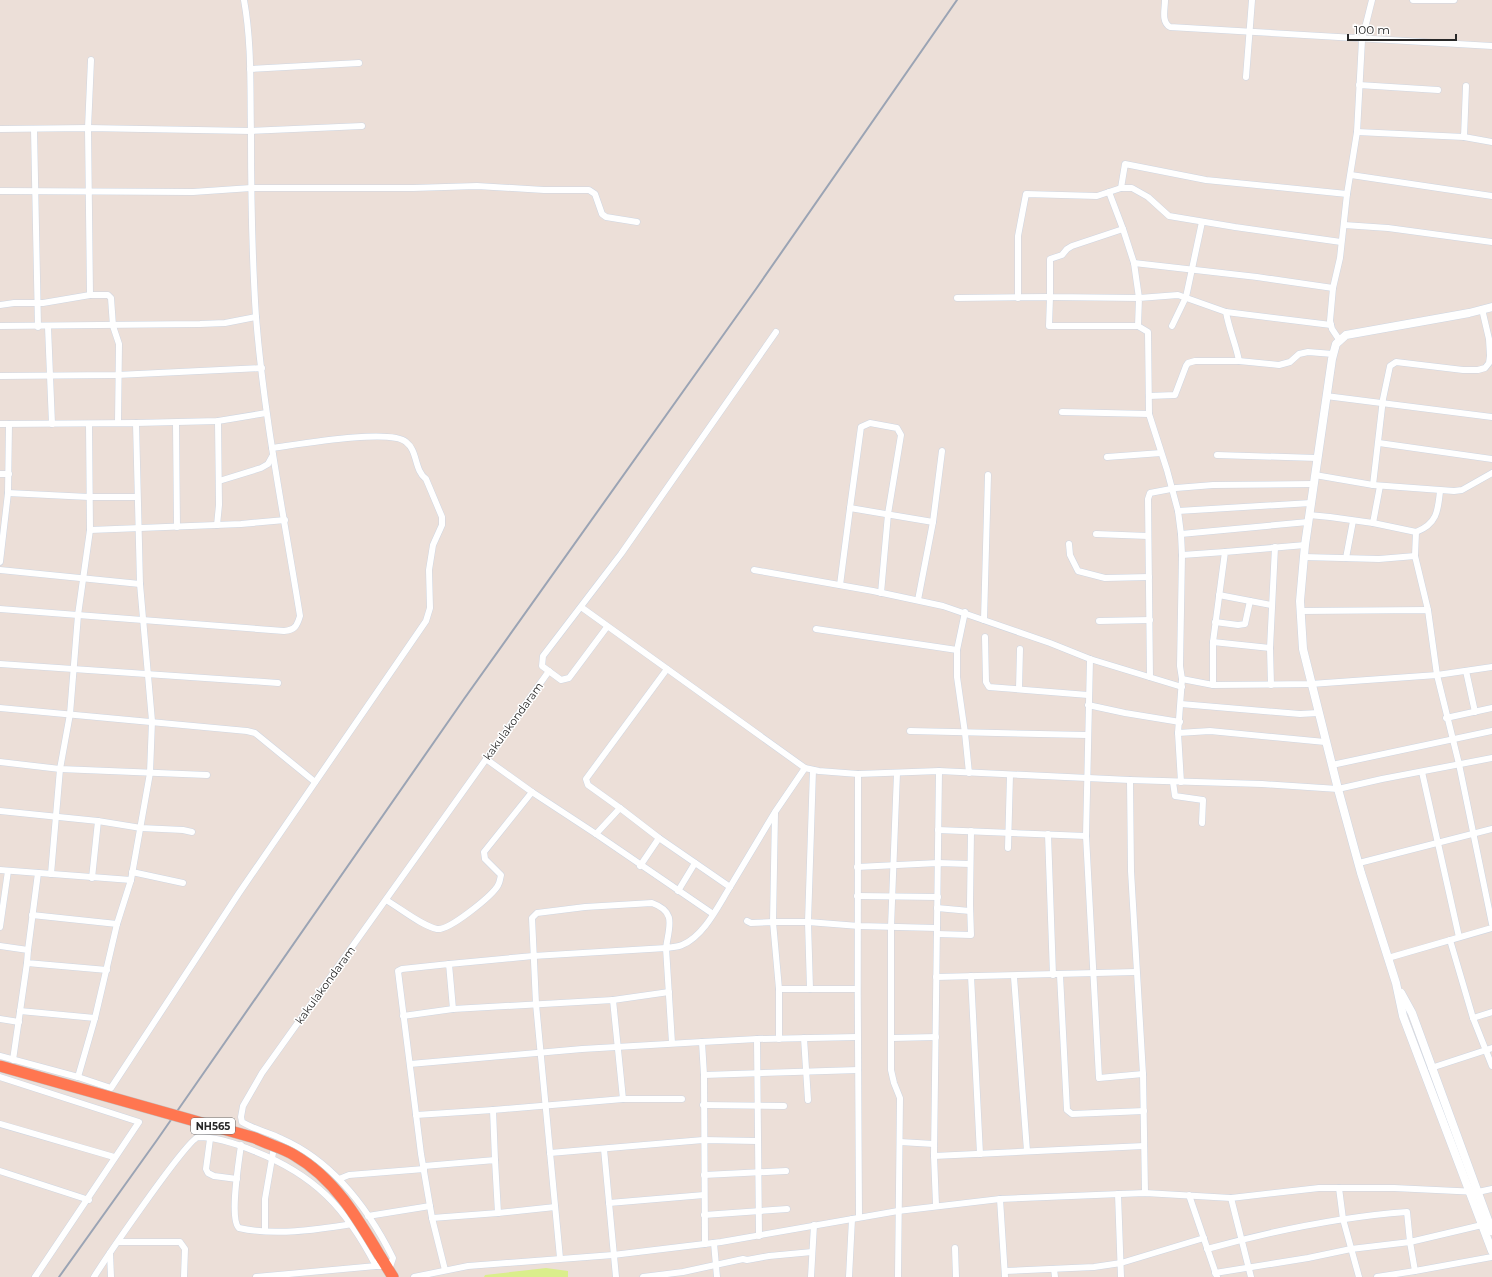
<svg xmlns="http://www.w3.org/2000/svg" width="1492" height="1277" viewBox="0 0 1492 1277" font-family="Montserrat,sans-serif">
<rect width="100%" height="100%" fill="#ecdfd8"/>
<polygon fill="#daee8c" points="546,1268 568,1271 568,1277 484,1277 485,1275"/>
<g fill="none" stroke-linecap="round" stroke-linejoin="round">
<g stroke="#ced6e2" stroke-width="7">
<g id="street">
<path d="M1165 0C1165 9 1161 22 1170 27L1492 46"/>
<polyline points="1413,0 1454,0"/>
<polyline points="250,69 359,63"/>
<polyline points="1246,77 1252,0"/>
<polyline points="1359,85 1438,90"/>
<polyline points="0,129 88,128 251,131 362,126"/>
<polyline points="34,129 38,327"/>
<polyline points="1357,132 1464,137 1466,86"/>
<polyline points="1464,137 1492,142"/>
<polyline points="1351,175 1492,196"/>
<polyline points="1121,188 1125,164 1206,180 1347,194"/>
<polyline points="0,191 193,192 251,188 413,188 477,186 544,190 589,190 595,194 602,214 606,217 637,222"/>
<polyline points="1109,192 1123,229"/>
<polyline points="1344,225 1388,228 1492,242"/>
<polygon points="1123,229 1134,263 1139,298 1050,297 1050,259 1062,255 1067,249 1072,246"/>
<polyline points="1134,263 1257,277 1333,288"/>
<polyline points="90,295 88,128 91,60"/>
<polyline points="957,298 1050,297 1049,326 1138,326 1148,332 1149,414 1167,470 1178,511 1181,534 1182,555 1180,666 1182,679 1178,733 1181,782"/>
<polyline points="1018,298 1018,236 1026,194 1097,196 1121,188 1132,188 1148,197 1169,216 1235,227 1341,242"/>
<polyline points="0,305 14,303 43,303 90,295 108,295 111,298 113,326 119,344 118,422"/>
<path d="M1226 312C1229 330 1236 344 1239 361"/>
<polyline points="0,326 200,324 225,323 256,317"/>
<polyline points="1138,326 1139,298 1178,295 1226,312 1331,325"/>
<polyline points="1172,326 1186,297 1202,222"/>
<polyline points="48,327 52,424"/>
<polyline points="1340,341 1332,329 1330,321 1333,288 1340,258 1347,194 1357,132 1362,40 1372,0"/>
<polyline points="0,376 117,375 262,368"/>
<polyline points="1149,396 1175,395 1186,366 1188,363 1195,361 1239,361 1279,365 1290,362 1299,354 1308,352 1333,354"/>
<polyline points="1326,396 1492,417"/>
<polyline points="1062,412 1149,414"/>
<polyline points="136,423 218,421 266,413"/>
<polyline points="176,423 177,527"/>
<polyline points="0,424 136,423 140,584 152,721 150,773 131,880 117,924 95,1018 78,1077"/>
<polyline points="1379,443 1492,459"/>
<polyline points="1217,455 1317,458"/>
<polyline points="1107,457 1161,453"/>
<polyline points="0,474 9,474"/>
<polyline points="1315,475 1373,485 1383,399 1390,366 1396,362 1463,370 1478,370 1485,368 1489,363 1490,356 1489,339 1482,309"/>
<polyline points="219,481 261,468 268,464 273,455"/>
<polyline points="1373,485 1454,491 1462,490 1492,473"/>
<polyline points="8,493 89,497 137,497"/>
<polyline points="1178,511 1311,503"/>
<polyline points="1309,515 1330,517 1373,523 1380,486"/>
<path d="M1373 523 1416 532C1437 524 1438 511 1440 491"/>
<polyline points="217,525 219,505 218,421"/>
<polyline points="90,530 241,524 285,520"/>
<polyline points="1416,532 1415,556 1428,610"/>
<polyline points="1096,534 1148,536"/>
<polyline points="1181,534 1308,522"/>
<polyline points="1069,544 1070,555 1078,571 1105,578 1149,577"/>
<polyline points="1182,555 1225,552"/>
<polyline points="1304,557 1379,559 1415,556"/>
<polyline points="1346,558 1353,521"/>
<polyline points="0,562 8,493 9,424"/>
<polyline points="0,570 140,584"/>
<polyline points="754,570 873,591 943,606 1050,643 1090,659 1182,687"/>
<polyline points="840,585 850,508"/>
<polyline points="881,593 888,514 901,435 897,428 870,423 861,427 850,508 933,522"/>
<polyline points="1219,595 1271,605"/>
<polyline points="918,600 933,522 942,451"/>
<polyline points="581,607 805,768 819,771 858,774 939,771 1130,780 1262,784 1338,789 1382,779 1492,758"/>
<path d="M0 609 284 631C295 630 297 626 300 616 284 516 264 418 256 317 252 256 251 195 251 134 250 89 252 44 244 0"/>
<polyline points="1300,611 1428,610 1437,675 1459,764 1492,924"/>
<polyline points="965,612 957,650 957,677 965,733 969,773"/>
<polyline points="984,620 988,475"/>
<polyline points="1099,621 1150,620"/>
<polyline points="1215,622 1238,625 1245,624 1250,601"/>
<polyline points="607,627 569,678 561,680 542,666 543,656 621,554 776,332"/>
<polyline points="816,629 957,650"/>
<polyline points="985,637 986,682 989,687 1088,695"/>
<polyline points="1213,642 1270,648"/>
<polyline points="1090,659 1086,836 1099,1078 1143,1074"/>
<polyline points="0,664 278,683"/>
<polyline points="1466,671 1475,712"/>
<polyline points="1150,677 1148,499 1150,493 1176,488 1213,485 1313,484"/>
<polyline points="1182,679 1213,685 1311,684 1437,675 1492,667"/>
<polyline points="1213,685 1213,642 1225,552 1305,545"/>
<polyline points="1271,685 1270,648 1275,547"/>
<polyline points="1019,689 1020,649"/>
<polyline points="1181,704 1300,714 1318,713"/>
<polyline points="1088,705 1125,713 1180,722"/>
<polyline points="0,708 247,731 255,733 315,782"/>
<polyline points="1446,718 1492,708"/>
<polyline points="910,731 1087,735"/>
<polyline points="1178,733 1210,731 1325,742"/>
<polyline points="486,759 532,792"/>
<polyline points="0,762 60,769 207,775"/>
<polyline points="1332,765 1492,731"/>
<polyline points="813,770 808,922 859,926 937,928"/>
<polyline points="1422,772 1459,937"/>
<polyline points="897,773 891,927 891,1070 894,1083 900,1098 898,1277"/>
<path d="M858 774C857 922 858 1069 859 1217"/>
<polyline points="1130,780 1131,871 1143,1074 1145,1193"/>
<polyline points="1173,782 1175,796 1203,800 1202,823"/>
<polyline points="620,808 588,785 586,779 667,669"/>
<polyline points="0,811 98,821 141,828 183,830 192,832"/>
<polyline points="775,813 773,922 808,922 810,989"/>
<polyline points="938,830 1086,836"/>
<polyline points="596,834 713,914"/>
<polyline points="1048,834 1053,975"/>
<polyline points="1008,848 1010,775"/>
<polyline points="1359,863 1492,829"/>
<polyline points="640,866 659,838"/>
<polyline points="857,867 938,863 970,864"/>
<polyline points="0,870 131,880"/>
<polyline points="132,872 183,883"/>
<polyline points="51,874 60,769 70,714 78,615 90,530 89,424"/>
<polyline points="92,878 98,821"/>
<polyline points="678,891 695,863"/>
<polyline points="857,896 938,897"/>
<path d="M386 900C400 908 422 926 437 929 449 931 490 897 497 887 500 883 500 879 501 875L485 859 484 852 532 792 596 834 620 808 659 838 730 887 775 812 805 768"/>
<polyline points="937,908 970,911"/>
<polyline points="32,915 117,924"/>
<polyline points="747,921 751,923 773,922 779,989 779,1039"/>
<polyline points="0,927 8,871"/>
<polyline points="937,934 971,935 970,904 971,831"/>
<polyline points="1450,940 1473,1018 1492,1066"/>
<polyline points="0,946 28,950 27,963 107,970"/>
<polyline points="28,950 38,873"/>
<polyline points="1388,958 1492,928"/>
<polyline points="449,964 533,956 666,948 672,1043"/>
<polyline points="1060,975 1067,1110 1072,1114 1144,1111"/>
<polyline points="971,976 980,1154"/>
<polyline points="936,977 1136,972"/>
<polyline points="1014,977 1027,1151"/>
<polyline points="779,989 857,989"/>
<polyline points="613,1000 669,992"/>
<polyline points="20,1011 95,1018"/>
<polyline points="403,1016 453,1009 613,1000 623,1099"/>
<polyline points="1473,1018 1492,1012"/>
<polyline points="0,1019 19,1022"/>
<polyline points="804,1038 808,1100"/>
<polyline points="892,1038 936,1037"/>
<polyline points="702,1042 757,1039"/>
<path d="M0 1056 78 1077 111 1088 239 893 426 621 430 608 429 570 433 545 442 525V517L426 479C414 470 418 451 406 442 390 428 295 445 272 448"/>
<polyline points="13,1060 27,963"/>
<polyline points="410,1064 582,1049 702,1042 704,1075 705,1244"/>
<polyline points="1431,1068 1492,1048"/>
<polyline points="704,1075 858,1070"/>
<polyline points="0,1077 139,1122 35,1277"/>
<polyline points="703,1105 784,1106"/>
<polyline points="493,1110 623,1099 682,1099"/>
<polyline points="416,1115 493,1110 495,1160"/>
<polyline points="0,1124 114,1157"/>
<polyline points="210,1139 206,1169 208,1173 214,1176 237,1179"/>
<polyline points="900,1142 934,1144"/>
<path d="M241 1145C239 1161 229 1219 239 1228 275 1236 315 1230 352 1224"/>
<polyline points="604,1149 616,1277"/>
<polyline points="550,1153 703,1140 757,1141"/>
<polyline points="934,1156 1144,1146"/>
<polyline points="424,1166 495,1160 498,1213"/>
<polyline points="0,1171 89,1200"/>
<polyline points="704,1175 786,1171"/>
<polyline points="339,1179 349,1175 424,1169"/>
<polyline points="1339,1188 1343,1219 1359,1277"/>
<polyline points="1118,1194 1121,1277"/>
<polyline points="1189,1195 1217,1277"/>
<polyline points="1231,1198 1251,1277"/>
<polyline points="1000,1199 1005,1277"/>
<polyline points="609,1203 704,1195"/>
<polyline points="936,1205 934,1156 939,771"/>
<polyline points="704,1215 787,1209"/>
<polyline points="368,1216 430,1206"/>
<polyline points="432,1218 498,1213 555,1207"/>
<polyline points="265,1231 265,1199 274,1147"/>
<polyline points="759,1236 757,1039 857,1037"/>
<polyline points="119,1242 180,1242 185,1249 184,1277"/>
<polyline points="714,1243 717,1277"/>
<polyline points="955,1248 956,1277"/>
<path d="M1207 1249C1272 1231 1339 1217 1407 1212L1410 1242 1482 1225"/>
<polyline points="110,1253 111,1277"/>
<path d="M560 1258 536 1004 532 918 537 913 585 907 652 903C677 912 669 926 666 948 671 947 678 947 682 945 704 936 718 906 730 887"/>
<polyline points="1054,1269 1055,1277"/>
<path d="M389 1270 393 1258C368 1208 334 1162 282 1139 269 1132 255 1130 242 1122L241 1117 243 1106 262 1073 549 671"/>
<polyline points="445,1270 432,1218 421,1154 398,971 402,969 449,964 453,1009"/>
<polyline points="1005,1271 1094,1267 1121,1263 1204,1238"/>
<polyline points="1215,1273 1308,1258 1351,1249 1410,1242 1415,1271 1492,1257"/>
<path d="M94 1277C106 1258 185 1142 198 1137 216 1137 237 1144 254 1151 315 1175 346 1208 376 1266H386"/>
<polyline points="256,1277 376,1266"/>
<polyline points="414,1277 468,1266 613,1255 721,1242 898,1211 1000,1199 1145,1193 1231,1198 1319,1188 1394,1188 1478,1192 1492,1189"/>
<polyline points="643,1277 683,1272 743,1259 747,1260 769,1256 812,1252"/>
<polyline points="811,1277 814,1225"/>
<polyline points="849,1277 852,1219"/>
<polyline points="1377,1277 1415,1271"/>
</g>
</g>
<g stroke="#ced6e2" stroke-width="9">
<g id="secondary">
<polyline points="1492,307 1469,313 1346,335 1336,344 1332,359 1305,545 1300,601 1303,649 1338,789 1361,873 1396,983 1403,1016 1492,1251"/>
<polyline points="1401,993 1412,1013 1492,1231"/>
</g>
</g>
<g stroke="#c3c3c3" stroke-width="12">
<polyline id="highway" points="380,1256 393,1277"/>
</g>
<use href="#street" stroke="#fff" stroke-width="6"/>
<use href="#secondary" stroke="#fff" stroke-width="8"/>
<use href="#highway" stroke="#ff7650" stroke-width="11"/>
<polyline stroke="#9ba4b4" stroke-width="2" points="59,1277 157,1140 464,699 756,289 957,0"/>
<g stroke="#c3c3c3" stroke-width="12" stroke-linecap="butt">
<path id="highway-bridge" d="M0 1066 255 1138C267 1144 283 1148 294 1155 334 1178 357 1217 380 1256"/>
</g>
<use href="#highway-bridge" stroke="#ff7650" stroke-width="11"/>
</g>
<g text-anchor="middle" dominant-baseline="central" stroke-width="3" stroke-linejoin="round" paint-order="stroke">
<rect fill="#fff" stroke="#686868" stroke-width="1" x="191" y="1118" width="44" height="16" rx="3"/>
<g font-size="10" font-weight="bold" fill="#282828">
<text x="213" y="1126">NH565</text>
</g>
<g font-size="11" fill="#282828" stroke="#fff">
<text transform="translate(513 721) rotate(-54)">kakulakondaram</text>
<text transform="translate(325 985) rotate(-54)">kakulakondaram</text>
</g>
</g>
<path d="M1348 34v6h108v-6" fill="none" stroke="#282828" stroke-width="2"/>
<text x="1354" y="34" font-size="12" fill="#282828" stroke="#ffffff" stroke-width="3" paint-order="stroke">100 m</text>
</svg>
